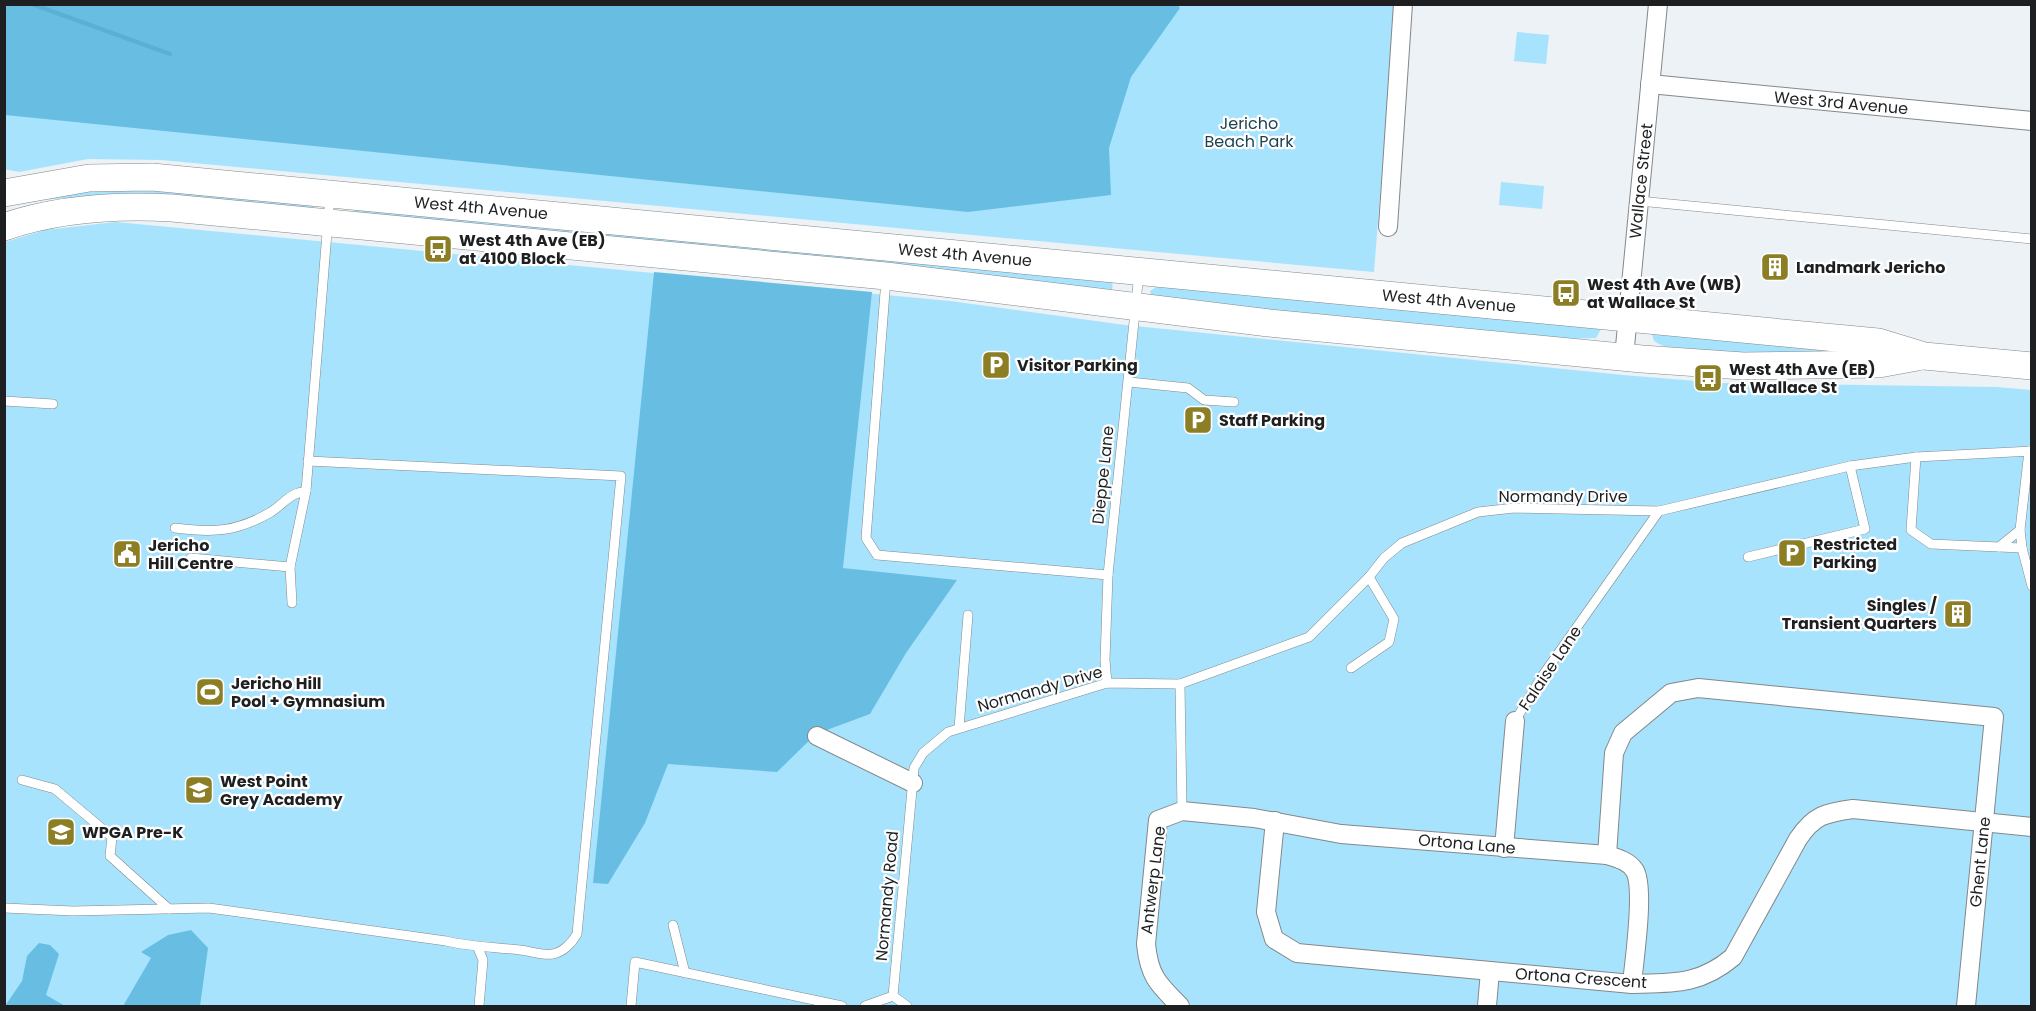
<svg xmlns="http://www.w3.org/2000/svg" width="2036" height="1011" viewBox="0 0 2036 1011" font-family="Poppins,sans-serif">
<rect width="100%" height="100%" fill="#ecf2f5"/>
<g fill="#a8e3fe">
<polygon points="4,5 1395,5 1374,272 161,160 88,159 19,172 4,169"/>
<polygon points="1517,32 1549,35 1546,64 1514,61"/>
<polygon points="1501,182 1544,186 1542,209 1499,205"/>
<polygon points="107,184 314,203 313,209 96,196 25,201"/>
<polygon points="355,204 1113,278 1112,291 355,214"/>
<polygon points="116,222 950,301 1125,325 1623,375 1721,383 1997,387 2031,390 2031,1006 5,1006 5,242 45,230"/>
<polygon points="1159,285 1601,329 1596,338 1561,339 1152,298 1150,291"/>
<path d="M1652 334 1876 350C1837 352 1680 362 1654 341Z"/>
</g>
<g fill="#68bee2">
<polygon points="1177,4 1180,8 1131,77 1109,148 1111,195 968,212 5,115 5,5"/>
<polygon points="654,272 872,292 843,568 957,580 906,653 870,714 816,734 777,772 668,764 645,823 608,884 593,883"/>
<polygon points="191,930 208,948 200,1006 123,1006 151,958 141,952 168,935"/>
<polygon points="39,943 50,945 59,954 46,995 65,1006 5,1006 22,981 27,956"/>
</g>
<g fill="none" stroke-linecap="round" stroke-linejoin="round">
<polyline stroke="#5aafd4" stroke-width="4.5" points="32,4 170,54"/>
<g stroke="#83888b" stroke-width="10">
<g id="service">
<polyline points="1639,201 2032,239"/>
<polyline points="886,279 866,538 877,555 1108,575"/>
<polyline points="1129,382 1188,388 1204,400 1234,402"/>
<polyline points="4,401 53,404"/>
<polyline points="1916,457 1911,530 1931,544 1999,547 2020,530 2029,451"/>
<path d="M175 528C213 533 237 532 271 512 285 503 288 494 306 491"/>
<polyline points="1999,547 2022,548 2020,530"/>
<polyline points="2022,548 2032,586"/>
<polyline points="1748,557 1865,529 1850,466"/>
<polyline points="191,558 290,567"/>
<polyline points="292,603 290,567 306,491 330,196"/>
<polyline points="1351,668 1389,642 1394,619 1369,577"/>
<polyline points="1107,683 1105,660 1108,575 1139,273"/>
<polyline points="1180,684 1182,811"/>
<polyline points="1515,721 1543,675 1659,511"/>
<polyline points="959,728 968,615"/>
<polyline points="22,780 55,789 112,837 110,856 169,909"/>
<path d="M4 908 73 911 209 908 446 941C471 947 495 947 520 950 531 951 542 956 553 954 563 952 572 943 577 934L621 476 308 461"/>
<polyline points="673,925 685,973"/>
<polyline points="478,948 483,960 479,1006"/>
<polyline points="893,996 914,768 923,753 948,732 1107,683 1180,684 1309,637 1369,577 1384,558 1402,543 1478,512 1514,508 1659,511 1850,466 1916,457 2032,451"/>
<polyline points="893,996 907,1006"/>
<polyline points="631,1006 635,962 842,1006"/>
<polyline points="865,1006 893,996"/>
</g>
</g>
<g stroke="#83888b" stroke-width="20">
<g id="minor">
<polyline points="1650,84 2032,121"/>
<polyline points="1388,227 1403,4"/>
<polyline points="1624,357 1658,4"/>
<polyline points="817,736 913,783"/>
<path d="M1275 821 1266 912 1274 939 1297 953 1632 984C1673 983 1700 985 1733 957L1798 839C1814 815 1825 813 1853 809L2032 827"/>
<polyline points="1504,848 1515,721"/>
<polyline points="1607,855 1614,753 1623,733 1671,693 1698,688 1994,717 1966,1006"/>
<path d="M1180 1006C1158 984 1149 976 1146 944L1158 820 1182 811 1254 818 1341 834 1607 855C1617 858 1629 861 1635 871 1645 890 1634 961 1632 984"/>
<polyline points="1487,1006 1490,971"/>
</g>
</g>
<g stroke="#83888b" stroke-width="28">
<g id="secondary">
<polyline points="4,193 89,178 152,177 1878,342 1924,356 2032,366"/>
<path d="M4 227C59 208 116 205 172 208L886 276 1269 323 1642 359 1743 366 1879 364 1917 357"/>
</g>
</g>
<use href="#service" stroke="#fff" stroke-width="9"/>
<use href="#minor" stroke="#fff" stroke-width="18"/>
<use href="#secondary" stroke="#fff" stroke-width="27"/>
</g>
<defs>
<g id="bus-square" transform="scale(1.5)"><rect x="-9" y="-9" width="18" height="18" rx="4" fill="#8b7e24" stroke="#fff"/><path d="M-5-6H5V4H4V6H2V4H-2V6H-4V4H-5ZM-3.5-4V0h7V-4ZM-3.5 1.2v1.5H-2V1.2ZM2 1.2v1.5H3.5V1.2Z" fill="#fff"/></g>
<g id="building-square" transform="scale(1.5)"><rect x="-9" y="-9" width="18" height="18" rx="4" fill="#8b7e24" stroke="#fff"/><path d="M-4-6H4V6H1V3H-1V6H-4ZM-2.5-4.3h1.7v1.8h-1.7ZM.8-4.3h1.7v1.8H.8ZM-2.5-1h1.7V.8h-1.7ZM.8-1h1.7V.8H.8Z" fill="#fff"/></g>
<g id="parking-square" transform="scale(1.5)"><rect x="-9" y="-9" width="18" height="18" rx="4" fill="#8b7e24" stroke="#fff"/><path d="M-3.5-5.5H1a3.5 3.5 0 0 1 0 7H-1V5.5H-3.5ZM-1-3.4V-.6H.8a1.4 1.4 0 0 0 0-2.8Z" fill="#fff"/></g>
<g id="civic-square" transform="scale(1.5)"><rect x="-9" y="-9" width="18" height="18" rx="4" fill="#8b7e24" stroke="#fff"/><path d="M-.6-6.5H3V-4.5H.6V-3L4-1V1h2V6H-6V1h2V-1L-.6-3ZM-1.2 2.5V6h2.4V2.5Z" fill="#fff"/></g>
<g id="stadium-square" transform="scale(1.5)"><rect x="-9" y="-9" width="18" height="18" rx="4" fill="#8b7e24" stroke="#fff"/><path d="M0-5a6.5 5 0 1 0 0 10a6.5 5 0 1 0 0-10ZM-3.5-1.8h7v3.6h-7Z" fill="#fff"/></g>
<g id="school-square" transform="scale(1.5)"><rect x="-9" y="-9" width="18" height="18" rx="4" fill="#8b7e24" stroke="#fff"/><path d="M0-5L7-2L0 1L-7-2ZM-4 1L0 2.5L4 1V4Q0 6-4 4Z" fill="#fff"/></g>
</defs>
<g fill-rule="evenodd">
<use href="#bus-square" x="438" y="249"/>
<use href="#building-square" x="1775" y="267"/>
<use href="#bus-square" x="1566" y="293"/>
<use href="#parking-square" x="996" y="365"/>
<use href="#bus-square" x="1708" y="378"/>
<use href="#parking-square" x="1198" y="420"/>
<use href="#parking-square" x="1792" y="553"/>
<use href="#civic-square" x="127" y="554"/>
<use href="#building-square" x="1958" y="614"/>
<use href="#stadium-square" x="210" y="692"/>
<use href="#school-square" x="199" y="790"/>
<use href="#school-square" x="61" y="832"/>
</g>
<g text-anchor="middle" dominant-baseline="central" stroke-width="4.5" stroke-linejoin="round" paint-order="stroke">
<g font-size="16" fill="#1d1f20" stroke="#fff">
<text transform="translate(1841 103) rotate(5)">West 3rd Avenue</text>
<text transform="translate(1641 181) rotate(-84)">Wallace Street</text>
<text transform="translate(481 208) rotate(5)">West 4th Avenue</text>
<text transform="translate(965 255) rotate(5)">West 4th Avenue</text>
<text transform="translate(1449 301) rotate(5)">West 4th Avenue</text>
<text transform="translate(1103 475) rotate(-84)">Dieppe Lane</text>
<text x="1563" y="496">Normandy Drive</text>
<text transform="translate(1550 668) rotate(-56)">Falaise Lane</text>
<text transform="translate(1040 689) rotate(-16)">Normandy Drive</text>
<text transform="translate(1467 844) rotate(5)">Ortona Lane</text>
<text transform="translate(1980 862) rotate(-84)">Ghent Lane</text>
<text transform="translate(1153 880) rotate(-83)">Antwerp Lane</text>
<text transform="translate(887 896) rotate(-85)">Normandy Road</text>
<text transform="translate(1581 978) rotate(4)">Ortona Crescent</text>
</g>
<g font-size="16" fill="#1d4353" stroke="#fff">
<text x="1249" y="123">Jericho<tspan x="1249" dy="18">Beach Park</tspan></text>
</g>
<g font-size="16" font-weight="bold" fill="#1d1f20" stroke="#fff" text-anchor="start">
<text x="459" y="240">West 4th Ave (EB)<tspan x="459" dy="18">at 4100 Block</tspan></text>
<text x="1796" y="267">Landmark Jericho</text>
<text x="1587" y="284">West 4th Ave (WB)<tspan x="1587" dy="18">at Wallace St</tspan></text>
<text x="1017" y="365">Visitor Parking</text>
<text x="1729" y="369">West 4th Ave (EB)<tspan x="1729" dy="18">at Wallace St</tspan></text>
<text x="1219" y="420">Staff Parking</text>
<text x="1813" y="544">Restricted<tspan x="1813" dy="18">Parking</tspan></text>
<text x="148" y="545">Jericho<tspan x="148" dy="18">Hill Centre</tspan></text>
<text x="1937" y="605" text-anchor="end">Singles /<tspan x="1937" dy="18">Transient Quarters</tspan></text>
<text x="231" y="683">Jericho Hill<tspan x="231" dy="18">Pool + Gymnasium</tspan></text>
<text x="220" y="781">West Point<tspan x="220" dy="18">Grey Academy</tspan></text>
<text x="82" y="832">WPGA Pre-K</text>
</g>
</g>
<rect width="2036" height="1011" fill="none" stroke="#1d1f20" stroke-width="12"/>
</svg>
